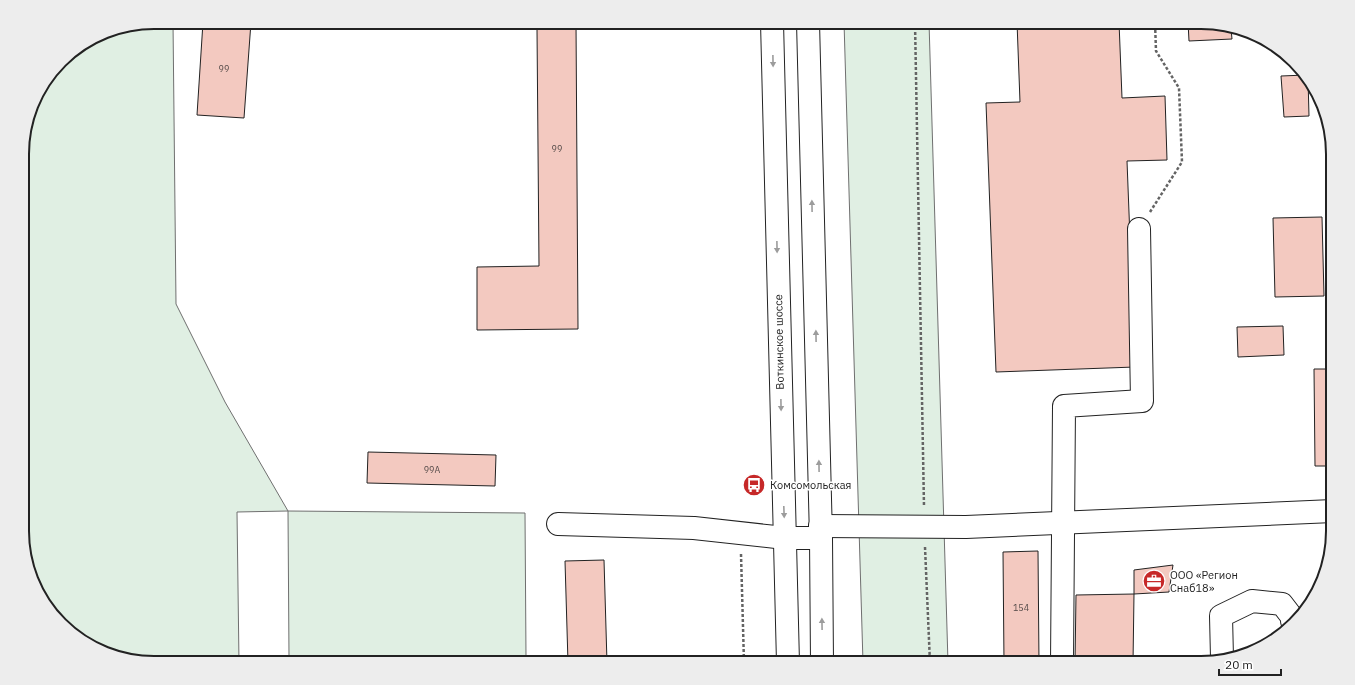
<svg xmlns="http://www.w3.org/2000/svg" width="1355" height="685" viewBox="0 0 1355 685" font-family="'IBM Plex Sans',sans-serif">
<rect width="100%" height="100%" fill="#fff"/>
<g fill="#e0efe3" stroke="#6f6f6f">
<polygon points="154,22 173,22 176,304 225,402 288,511 525,513 526,657 289,658 288,511 237,512 239,663 154,663 96,649 49,611 23,548 22,146 36,96 67,55 104,32"/>
<polygon points="844,22 929,22 948,663 863,663"/>
</g>
<g fill="#f3c9c0" stroke="#222">
<polygon points="203,22 251,22 244,118 197,115"/>
<polygon points="474,22 576,22 578,329 477,330 477,267 539,266 537,29 474,29"/>
<polygon points="1017,22 1119,22 1122,98 1165,96 1167,160 1127,161 1135,367 996,372 986,103 1020,102"/>
<polygon points="1188,22 1201,22 1231,29 1232,39 1189,41"/>
<polygon points="1306,75 1308,78 1309,116 1284,117 1281,76"/>
<polygon points="1322,217 1324,296 1275,297 1273,218"/>
<polygon points="1283,326 1284,355 1238,357 1237,327"/>
<polygon points="1314,369 1333,369 1333,466 1315,466"/>
<polygon points="368,452 496,455 495,486 367,483"/>
<polygon points="1038,551 1039,663 1004,663 1003,552"/>
<polygon points="604,560 607,663 568,663 565,561"/>
<polygon points="1173,565 1169,592 1134,594 1134,570"/>
<polygon points="1134,594 1133,663 1075,663 1076,595"/>
</g>
<g fill="none" stroke-linecap="round" stroke-linejoin="round">
<g stroke="#222" stroke-width="24">
<g id="minor">
<polyline points="558,524 694,528 785,538 821,538"/>
<polyline points="820,526 966,527 1333,511"/>
<polyline points="1222,658 1221,616 1252,601 1282,604 1292,617 1292,621"/>
<polyline points="1062,663 1064,406 1142,401 1139,229"/>
</g>
</g>
<g stroke="#222" stroke-width="24">
<g id="major">
<polyline points="772,22 788,663"/>
<polyline points="808,22 821,538 822,663"/>
</g>
</g>
<g stroke="#646464" stroke-width="2.5" stroke-dasharray="3 2" stroke-linecap="butt">
<polyline points="915,22 924,506"/>
<polyline points="1150,212 1182,162 1179,88 1156,51 1155,22"/>
<polyline points="925,547 930,663"/>
<polyline points="741,554 744,663"/>
</g>
<use href="#minor" stroke="#fff" stroke-width="22"/>
<use href="#major" stroke="#fff" stroke-width="22"/>
</g>
<defs><path id="oneway-solid" d="M-6-.8H1V-3.2L6.5 0L1 3.2V.8H-6Z"/></defs>
<g fill="#9c9c9c">
<use href="#oneway-solid" transform="translate(773 61) rotate(89)"/>
<use href="#oneway-solid" transform="translate(812 206) rotate(-91)"/>
<use href="#oneway-solid" transform="translate(777 247) rotate(89)"/>
<use href="#oneway-solid" transform="translate(816 336) rotate(-91)"/>
<use href="#oneway-solid" transform="translate(781 405) rotate(89)"/>
<use href="#oneway-solid" transform="translate(819 466) rotate(-91)"/>
<use href="#oneway-solid" transform="translate(784 512) rotate(88)"/>
<use href="#oneway-solid" transform="translate(822 624) rotate(-91)"/>
</g>
<defs>
<g id="bus-disc" transform="scale(1.15)"><circle r="9.5" fill="#c62828" stroke="#fff"/><path d="M-5-6H5V4H4V6H2V4H-2V6H-4V4H-5ZM-3.5-4V0h7V-4ZM-3.5 1.2v1.5H-2V1.2ZM2 1.2v1.5H3.5V1.2Z" fill="#fff"/></g>
<g id="office-disc" transform="scale(1.15)"><circle r="9.5" fill="#c62828" stroke="#fff"/><path d="M-6-3h4V-5.5h4V-3h4V5H-6ZM-1-4.5V-3h2v-1.5ZM-6 0V1H6V0Z" fill="#fff"/></g>
</defs>
<g fill-rule="evenodd">
<use href="#bus-disc" x="754" y="485"/>
<use href="#office-disc" x="1154" y="581"/>
</g>
<g text-anchor="middle" dominant-baseline="central" stroke-width="3" stroke-linejoin="round" paint-order="stroke">
<g font-size="9" fill="#564c4a">
<text x="224" y="68">99</text>
<text x="557" y="148">99</text>
<text x="432" y="469">99А</text>
<text x="1021" y="607">154</text>
</g>
<g font-size="11" fill="#222" stroke="#fff">
<text transform="translate(779 342) rotate(-91)">Воткинское шоссе</text>
</g>
<g font-size="11" fill="#222" stroke="#fff" text-anchor="start">
<text x="770" y="485">Комсомольская</text>
<text x="1170" y="575">ООО «Регион<tspan x="1170" dy="13">Снаб18»</tspan></text>
</g>
</g>
<path d="M0 0H1355V685H0ZM154 29H1201A125 125 0 0 1 1326 154V531A125 125 0 0 1 1201 656H154A125 125 0 0 1 29 531V154A125 125 0 0 1 154 29Z" fill="#ededed" fill-rule="evenodd"/>
<path fill="none" stroke="#222" stroke-width="2" d="M154 29H1201A125 125 0 0 1 1326 154V531A125 125 0 0 1 1201 656H154A125 125 0 0 1 29 531V154A125 125 0 0 1 154 29Z"/>
<path d="M1219 669v6h62v-6" fill="none" stroke="#222222" stroke-width="2"/>
<text x="1225" y="669" font-size="12" fill="#222222" stroke="#ffffff" stroke-width="3" paint-order="stroke">20 m</text>
</svg>
